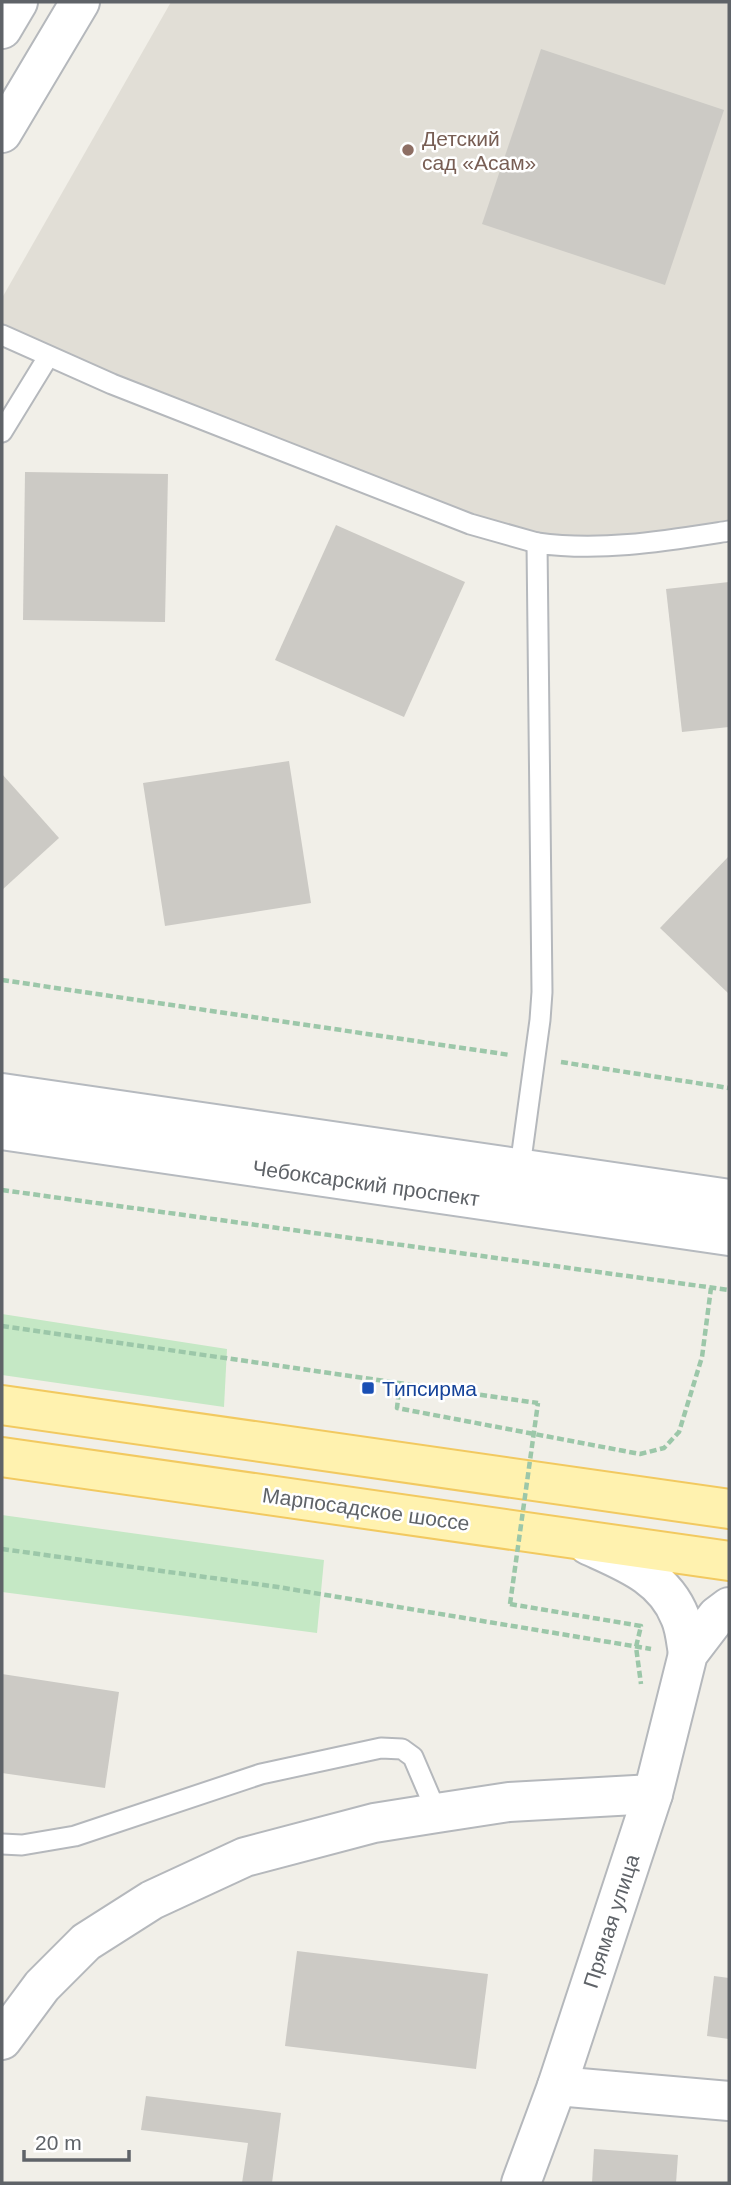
<svg xmlns="http://www.w3.org/2000/svg" width="731" height="2185" viewBox="0 0 731 2185" font-family="Arial,sans-serif">
<rect width="100%" height="100%" fill="#f1efe8"/>
<polygon fill="#e1ded6" points="171,2 729,2 729,531 537,543 2,335 2,298"/>
<g fill="#c5e8c5">
<polygon points="2,1314 227,1349 224,1407 2,1375"/>
<polygon points="2,1515 324,1560 317,1633 2,1592"/>
</g>
<g fill="#cccac5">
<polygon points="541,49 724,110 665,285 482,224"/>
<polygon points="25,472 168,474 165,622 23,620"/>
<polygon points="336,525 465,582 404,717 275,660"/>
<polygon points="729,582 729,727 682,732 666,589"/>
<polygon points="289,761 311,903 165,926 143,783"/>
<polygon points="2,774 59,838 2,890"/>
<polygon points="729,856 729,994 660,928"/>
<polygon points="2,1674 119,1692 105,1788 2,1773"/>
<polygon points="297,1951 488,1974 476,2069 285,2046"/>
<polygon points="714,1976 729,1978 729,2039 707,2036"/>
<polygon points="146,2096 281,2113 272,2183 242,2183 248,2143 141,2130"/>
<polygon points="594,2149 678,2155 676,2183 592,2183"/>
</g>
<g fill="none" stroke-linecap="round" stroke-linejoin="round">
<g stroke="#b5b8bc" stroke-width="23">
<g id="lane">
<polyline points="2,335 112,384 470,524 537,543"/>
<polyline points="2,432 48,357"/>
<path d="M520 1167 540 1020 542 992 537 543C602 552 665 541 729 531"/>
<polyline points="2,1844 22,1845 75,1836 261,1774 381,1748 402,1749 413,1757 437,1813"/>
</g>
</g>
<g stroke="#b5b8bc" stroke-width="42">
<g id="street">
<polyline points="2,29 18,2"/>
<polyline points="2,133 80,2"/>
<path d="M588 1545C625 1562 664 1576 680 1617 685 1628 686 1642 688 1654"/>
<polyline points="2,2040 42,1986 86,1942 152,1900 245,1857 374,1823 437,1813 509,1802 653,1794"/>
<polyline points="557,2086 729,2101"/>
<polyline points="521,2183 557,2086 653,1794 688,1654 717,1616 729,1607"/>
</g>
</g>
<g stroke="#b6babf" stroke-width="42">
<g id="secondary">
<polyline points="2,1093 729,1199"/>
<polyline points="2,1130 729,1236"/>
</g>
</g>
<g stroke="#f2c960" stroke-width="42">
<g id="primary">
<polyline points="2,1405 729,1509"/>
<polyline points="2,1457 729,1561"/>
</g>
</g>
<g stroke="#9cc7a9" stroke-width="4.5" stroke-dasharray="7 3.5" stroke-linecap="butt">
<polyline points="2,980 510,1055"/>
<polyline points="561,1062 729,1088"/>
<polyline points="2,1190 729,1290"/>
<polyline points="2,1326 538,1403"/>
<polyline points="400,1382 397,1408 640,1454 664,1448 679,1432 702,1357 711,1288"/>
<polyline points="2,1549 278,1587 651,1649"/>
<polyline points="510,1604 641,1626 636,1647 641,1684"/>
</g>
<use href="#lane" stroke="#fff" stroke-width="19"/>
<use href="#street" stroke="#fff" stroke-width="38"/>
<use href="#secondary" stroke="#fff" stroke-width="38"/>
<use href="#primary" stroke="#fff2af" stroke-width="38"/>
<polyline stroke="#9cc7a9" stroke-width="4.5" stroke-dasharray="7 3.5" stroke-linecap="butt" points="510,1604 538,1403"/>
</g>
<circle fill="#8d6e63" stroke="#fff" stroke-width="2.5" cx="408" cy="150" r="7"/>
<rect fill="#1a4fb4" stroke="#fff" stroke-width="2.5" x="361" y="1381" width="14" height="14" rx="3.5"/>
<g text-anchor="middle" dominant-baseline="central" stroke-width="5" stroke-linejoin="round" paint-order="stroke">
<g font-size="21" fill="#785e54" stroke="#fff" text-anchor="start">
<text x="422" y="138">Детский<tspan x="422" dy="24">сад «Асам»</tspan></text>
</g>
<g font-size="21" fill="#5f6368" stroke="#fff">
<text transform="translate(366 1183) rotate(8)">Чебоксарский проспект</text>
<text transform="translate(366 1509) rotate(8)">Марпосадское шоссе</text>
<text transform="translate(611 1921) rotate(-72)">Прямая улица</text>
</g>
<g font-size="21" fill="#164399" stroke="#fff" text-anchor="start">
<text x="382" y="1388">Типсирма</text>
</g>
</g>
<rect width="731" height="2185" fill="none" stroke="#5f6368" stroke-width="7"/>
<path d="M24 2150v10h105v-10" fill="none" stroke="#5f6368" stroke-width="3.5"/>
<text x="35" y="2150" font-size="21" fill="#5f6368" stroke="#ffffff" stroke-width="5" paint-order="stroke">20 m</text>
</svg>
